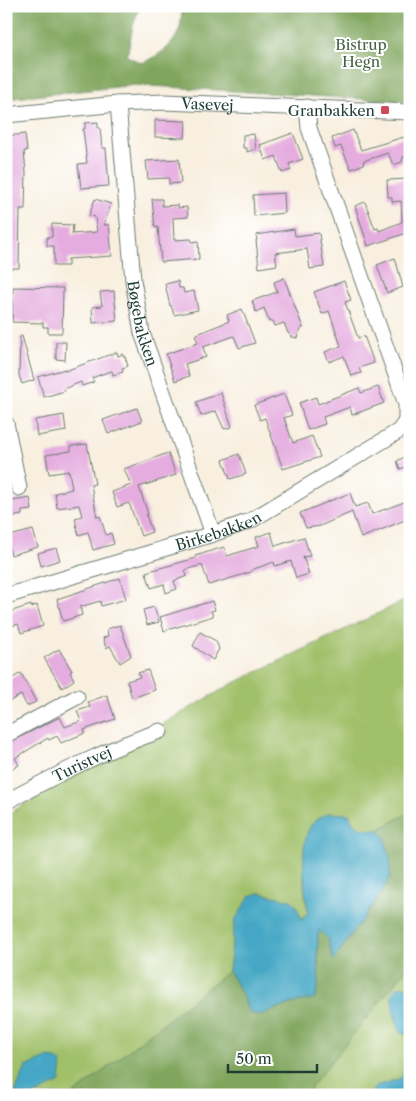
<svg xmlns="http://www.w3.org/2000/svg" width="416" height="1101" viewBox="0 0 416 1101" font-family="'Libre Caslon Text',serif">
<rect width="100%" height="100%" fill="#fff"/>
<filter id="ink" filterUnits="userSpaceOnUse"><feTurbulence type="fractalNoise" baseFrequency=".02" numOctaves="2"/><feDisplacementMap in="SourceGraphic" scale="10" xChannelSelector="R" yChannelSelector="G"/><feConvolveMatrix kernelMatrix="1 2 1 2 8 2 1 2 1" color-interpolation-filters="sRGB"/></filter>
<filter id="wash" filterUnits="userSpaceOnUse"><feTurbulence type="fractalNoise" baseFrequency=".0096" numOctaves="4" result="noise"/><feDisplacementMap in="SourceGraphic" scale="20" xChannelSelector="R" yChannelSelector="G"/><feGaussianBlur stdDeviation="1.12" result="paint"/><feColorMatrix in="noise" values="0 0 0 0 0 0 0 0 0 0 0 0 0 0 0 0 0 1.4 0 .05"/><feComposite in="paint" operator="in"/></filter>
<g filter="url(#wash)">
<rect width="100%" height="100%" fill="#f8efdf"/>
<g fill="#a0c069" stroke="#607e4e">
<polygon points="410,598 410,812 378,830 362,829 352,822 304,845 304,889 308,912 302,920 295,904 235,920 229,971 73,1095 6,1095 6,815 230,685"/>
<path d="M410 965V989L405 986 393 998C393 1012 396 1021 402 1033H410V1047L406 1049 403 1075 399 1079 376 1086 370 1095H308L312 1085Z"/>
</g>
<g fill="#80a65d" stroke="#507248">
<path d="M6 6H140L133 26 127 56 142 63C167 52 185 37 181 6H410V102L135 85 6 99Z"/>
<path d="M410 812V965L312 1085 308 1095H73L229 971 243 996 249 1012 259 1015 293 1003 315 998C323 977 315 952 319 930L328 939 334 959 380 895 390 877 384 836 378 830Z"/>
</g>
<g fill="#45a7c5" stroke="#32727c">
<path d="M329 813 349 814C355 830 363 829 378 830L384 836 390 856V877L380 895 333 960 328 939 319 930C314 953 323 977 315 998L293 1003 259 1015 249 1012 243 996 229 971 235 920 250 896 260 893 291 900 295 904 302 920 308 912C305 891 297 835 315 821 318 818 324 816 329 813Z"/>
<path d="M405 986 410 989V1033H401C398 1025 385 993 397 988 399 986 402 987 405 986Z"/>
<polygon points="410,1047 410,1095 370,1095 376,1086 399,1079 403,1075 406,1049"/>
<polygon points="49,1057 62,1062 60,1082 35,1095 14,1095 26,1067"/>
</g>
<g id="blocks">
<g fill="#e5addf">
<polygon points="155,120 186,121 185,138 155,137"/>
<polygon points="98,122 98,128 100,128 102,148 106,148 109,186 81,188 78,164 87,163 83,129 85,129 85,123"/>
<polygon points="353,130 361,150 404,137 410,155 403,157 402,162 393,165 388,153 363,161 364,164 351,169 341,146 335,148 332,138"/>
<polygon points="293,133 303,159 289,164 291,170 282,173 276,156 265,160 260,145"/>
<polygon points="25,134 27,151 24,151 26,173 25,209 20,209 19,268 6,268 7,173 11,173 10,153 8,147 6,148 6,136"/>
<polygon points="254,134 256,149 247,152 247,148 243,148 243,135"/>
<polygon points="179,159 181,183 169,184 169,178 148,179 146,161"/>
<polygon points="410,179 410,232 368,246 355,206 365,202 375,229 378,228 379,231 402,222 401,201 392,202 392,197 388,197 387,180"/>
<polygon points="284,193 285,213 254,216 253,195"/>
<polygon points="95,199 111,204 104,225 109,225 112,256 68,259 68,266 54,266 54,246 47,246 47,237 52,237 52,224 73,225 72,234 97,232 95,217 89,215"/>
<polygon points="152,199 162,199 162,206 178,205 179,208 187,207 188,217 173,218 174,240 191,239 192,242 198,241 199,259 161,262 158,227 155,228"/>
<polygon points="294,229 295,236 319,233 324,267 310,269 307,249 275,253 277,265 259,268 256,240 257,240 256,235"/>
<polygon points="395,258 403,287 387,293 377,265"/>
<polygon points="284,278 303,328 300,329 297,338 292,337 288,333 284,323 275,326 273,321 269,322 264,308 256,312 252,301 277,292 274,282"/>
<polygon points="178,281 179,288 183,288 184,293 194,291 198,310 174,315 171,305 170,306 165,284"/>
<polygon points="344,281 351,300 345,302 358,338 364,336 374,363 359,368 361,373 351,376 344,356 329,362 325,352 341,346 329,311 322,314 314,292"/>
<polygon points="13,287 63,288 62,333 48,333 48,327 43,327 43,323 12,322"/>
<polygon points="114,291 117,321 93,323 92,307 102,306 100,292"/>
<polygon points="242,309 255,343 239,348 234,336 203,347 206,357 185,364 189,376 175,381 166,354 198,343 195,335 229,321 227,315"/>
<polygon points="22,336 34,380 22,384 19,375 20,337"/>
<polygon points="56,342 66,342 65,360 56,359"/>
<polygon points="117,352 118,356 123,354 124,357 125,357 128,366 122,368 123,372 113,375 112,371 102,374 92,378 94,382 82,386 81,382 64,389 65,391 44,397 38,377 65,369 65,371"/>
<polygon points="378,387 384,403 352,415 350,407 323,417 325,424 308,430 299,403 316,397 318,404 359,388 361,393"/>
<polygon points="221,393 232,427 224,429 216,411 201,416 196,402"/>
<polygon points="284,394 292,415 284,418 293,443 312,436 320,457 283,469 265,418 260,420 254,405"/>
<polygon points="137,408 142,421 108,434 103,420"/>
<polygon points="64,415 66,431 37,436 35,420"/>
<polygon points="87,444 95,484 91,485 97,517 100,516 106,535 111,533 114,544 93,550 88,532 79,535 78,533 75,518 82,516 79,505 57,508 55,493 72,489 69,471 49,474 46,455 71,451 71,446"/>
<polygon points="168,453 176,475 139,487 148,514 146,515 152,532 141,536 129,503 117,507 112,492 131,485 124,469"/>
<polygon points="239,454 246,474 230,479 223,460"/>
<polygon points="405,457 409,466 400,469 397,461"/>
<polygon points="350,493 355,507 368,503 372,514 407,501 410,508 410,518 361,538 352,512 320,526 306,528 300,513"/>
<polygon points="30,498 32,510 22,511 22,515 6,518 6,502"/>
<polygon points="33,530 38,547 11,555 6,537"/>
<polygon points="271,532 275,546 304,537 310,556 303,557 309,574 296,578 291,561 275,566 274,562 251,570 251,572 209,585 202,565 185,570 187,576 174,581 177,589 166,593 164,584 151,588 146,572 196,558 195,556 224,547 227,556 259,546 256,537"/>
<polygon points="56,548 60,560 41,566 38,553"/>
<polygon points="120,578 126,599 101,606 100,601 80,607 82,615 63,621 57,599"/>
<polygon points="212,601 215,610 211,611 213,616 164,631 160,617"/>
<polygon points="31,605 31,607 37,605 43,626 21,633 18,624 8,627 6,613"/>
<polygon points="154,607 159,622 147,625 143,610"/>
<polygon points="120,625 131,656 120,663 110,646 106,648 103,638 108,636 107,629"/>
<polygon points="200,632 216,641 219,649 213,660 193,646"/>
<polygon points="59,649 72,671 70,672 74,680 62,688 44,658"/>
<polygon points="148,670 155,690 132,698 127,681 140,677 138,673"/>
<polygon points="21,673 36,702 27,706 21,695 6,703 6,682"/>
<polygon points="107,695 115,719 84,730 85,733 61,743 57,736 49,740 48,738 15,758 19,765 6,772 6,744 60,717 65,727 81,721 77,711 90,707 88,702"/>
</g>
</g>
</g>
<g filter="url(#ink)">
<use href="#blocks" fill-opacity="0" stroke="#6b7b70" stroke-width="1"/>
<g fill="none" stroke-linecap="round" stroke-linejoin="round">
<g stroke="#6b7b70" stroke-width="17">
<g id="minor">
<path id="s1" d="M118 104 133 280 142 333 213 534"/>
<polyline points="307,107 309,128 406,404 406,421"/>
<path id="s2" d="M6 115 118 104 164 102 410 112"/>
<polyline points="6,423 19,488"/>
<path id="s3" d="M6 596 213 534 250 521 399 431 406 421H410"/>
<polyline points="6,735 77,697"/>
<path id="s4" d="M6 802C56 775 107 749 160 731"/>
</g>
</g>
<use href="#minor" stroke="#fff" stroke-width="15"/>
</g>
</g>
<rect fill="#d1495b" stroke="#fff" stroke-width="2" x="380" y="105" width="10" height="10" rx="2.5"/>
<g text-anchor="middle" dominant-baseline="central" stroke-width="4" stroke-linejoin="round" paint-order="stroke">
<g font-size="15" fill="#466444" stroke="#fff">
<text x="361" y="44">Bistrup<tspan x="361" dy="17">Hegn</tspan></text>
</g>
<g font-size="15" fill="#1f3d34" stroke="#fff">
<text stroke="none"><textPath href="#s2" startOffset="202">Vasevej</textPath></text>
<text stroke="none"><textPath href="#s1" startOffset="221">Bøgebakken</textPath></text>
<text stroke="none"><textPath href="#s3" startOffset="222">Birkebakken</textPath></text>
<text stroke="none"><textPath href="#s4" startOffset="85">Turistvej</textPath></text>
</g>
<g font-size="15" fill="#1f3d34" stroke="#fff" text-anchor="end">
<text x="375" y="110">Granbakken</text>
</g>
</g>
<rect width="416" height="1101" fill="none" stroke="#fff" stroke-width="25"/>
<path d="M228 1064v8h89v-8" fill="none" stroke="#1f3d34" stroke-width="2.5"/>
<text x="236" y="1064" font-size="15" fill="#1f3d34" stroke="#ffffff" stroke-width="4" paint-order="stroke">50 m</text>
</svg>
